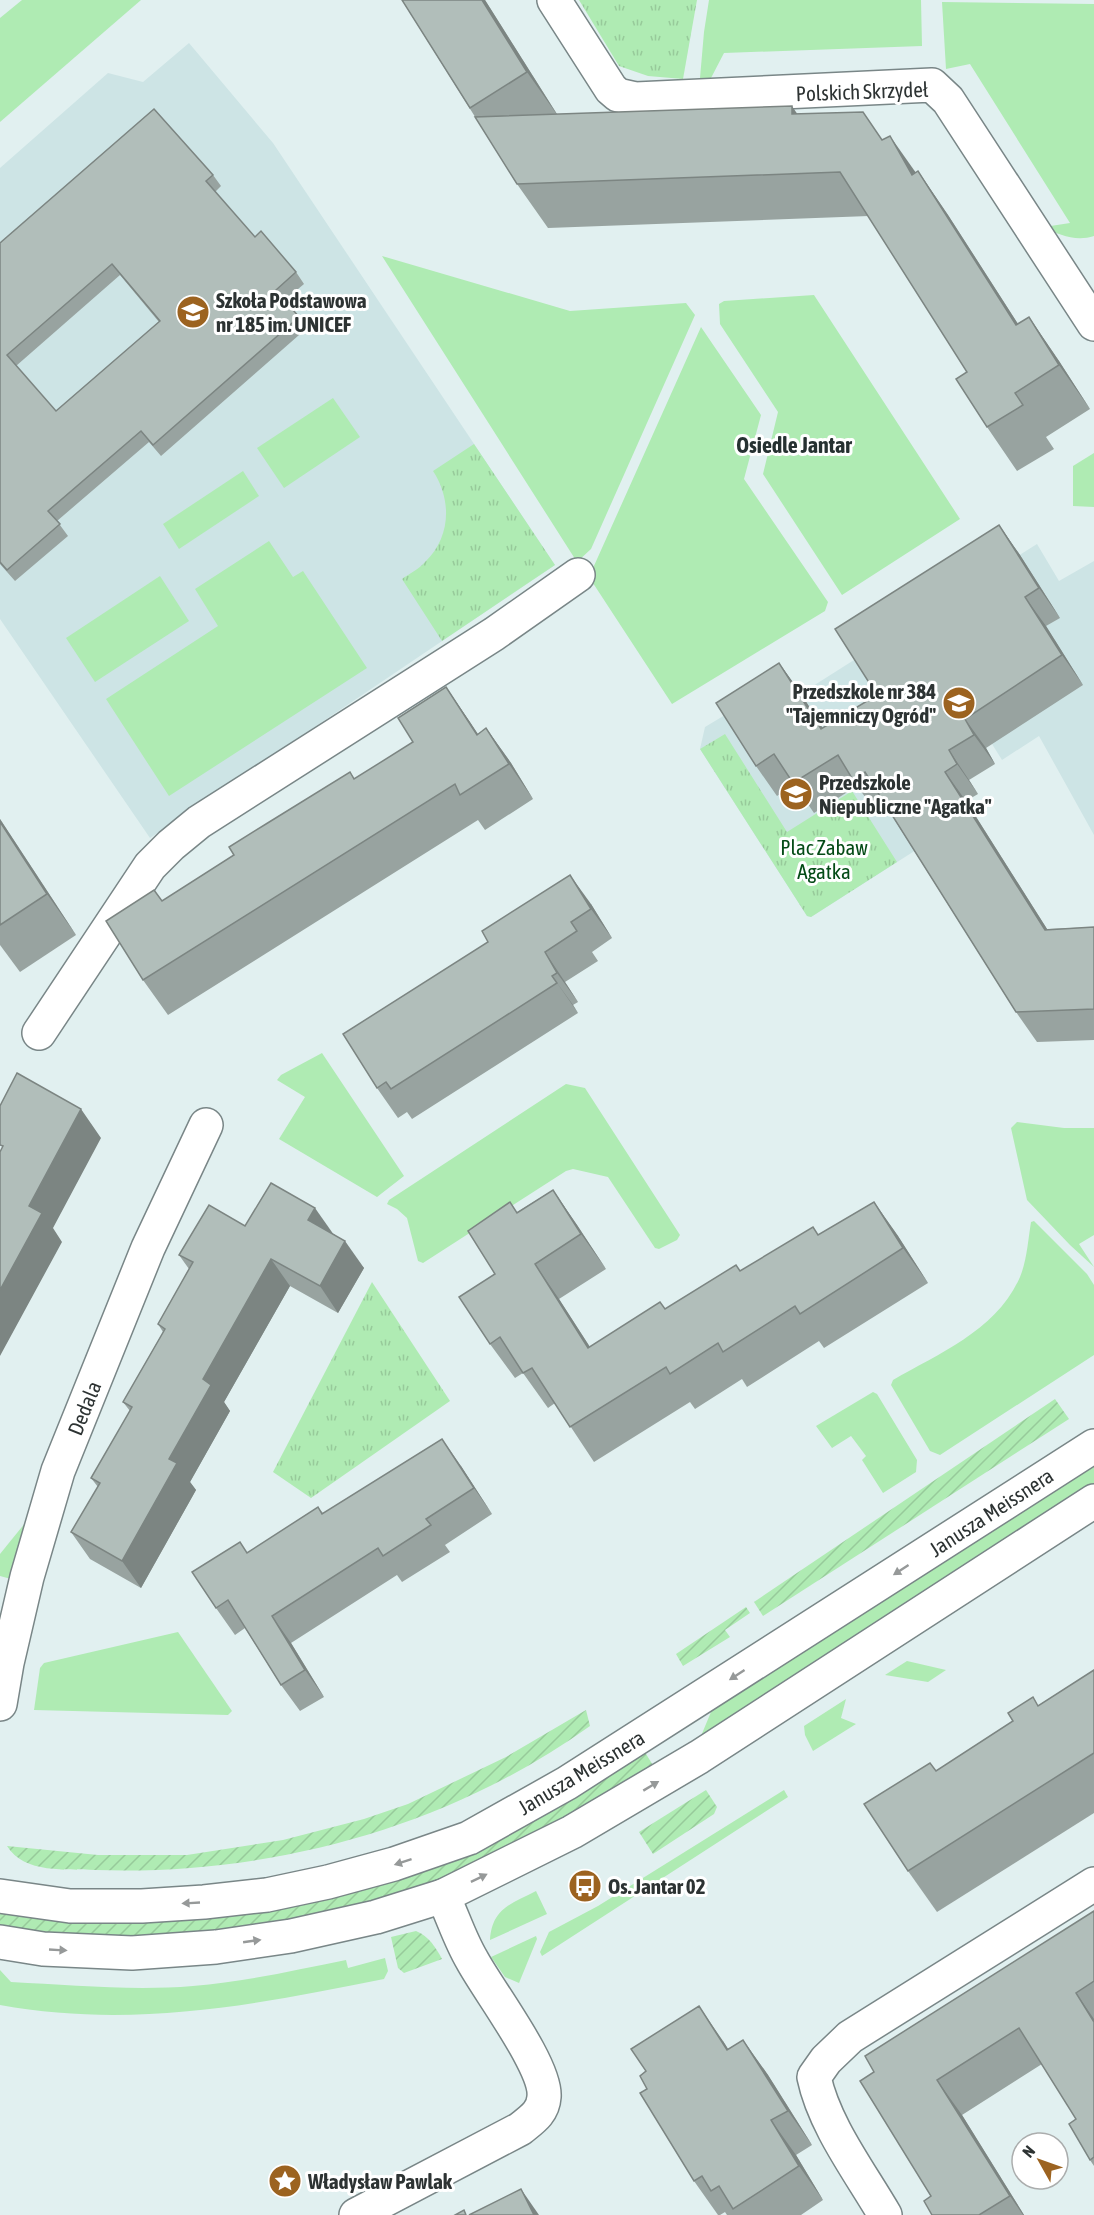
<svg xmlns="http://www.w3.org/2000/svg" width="1094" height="2215" viewBox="0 0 1094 2215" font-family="'Asap Condensed',sans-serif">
<defs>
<pattern id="park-tufts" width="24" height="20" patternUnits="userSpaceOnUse" patternTransform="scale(1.5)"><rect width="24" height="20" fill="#afebb3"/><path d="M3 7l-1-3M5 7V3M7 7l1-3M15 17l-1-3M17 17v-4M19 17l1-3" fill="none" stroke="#97ca9a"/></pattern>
<pattern id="garden-furrows" width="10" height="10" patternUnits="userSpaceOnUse" patternTransform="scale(1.5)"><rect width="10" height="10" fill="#afebb3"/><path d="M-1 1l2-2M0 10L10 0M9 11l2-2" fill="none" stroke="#97ca9a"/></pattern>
</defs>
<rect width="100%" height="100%" fill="#e1f0f0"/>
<g fill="#cde4e5">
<polygon points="189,43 273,143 555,565 150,838 0,619 0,168 108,73 143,82"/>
<polygon points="1037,544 1059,581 1094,561 1094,835 1039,736 1002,760 987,736 874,809 886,802 916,850 811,917 807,916 700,749 705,727 780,682 813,686"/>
</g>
<g fill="#afebb3">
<polygon points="22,0 141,0 0,122 0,18"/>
<polygon points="709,0 921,0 922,46 724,53 711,78 700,78 704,32"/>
<path d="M942 2 1094 4V236C1076 242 1059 235 1044 227L1070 223 970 64 946 69Z"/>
<polygon points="382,256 570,311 686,303 695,315 591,549 577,562"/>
<polygon points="814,295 960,519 842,595 763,474 778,412 720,324 719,304 724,301"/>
<polygon points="701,327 761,415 744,479 828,602 825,611 672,704 589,577"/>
<polygon points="333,398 360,437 284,488 257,448"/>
<polygon points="1094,453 1094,507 1073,506 1073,466"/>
<polygon points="243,471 259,496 179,549 163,524"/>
<polygon points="269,541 293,577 303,571 367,668 169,796 106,699 218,626 195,589"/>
<polygon points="160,576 189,621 95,682 66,638"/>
<polygon points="322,1053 404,1176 377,1197 279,1139 305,1097 277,1080 281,1075"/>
<polygon points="566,1084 585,1088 680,1235 677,1240 659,1249 655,1248 608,1177 573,1169 566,1171 423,1263 418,1261 407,1218 397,1209 387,1204 389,1200"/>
<polygon points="1017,1122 1064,1128 1094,1128 1094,1235 1079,1244 1094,1267 1070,1245 1027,1200 1011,1128"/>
<path d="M1034 1221 1087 1274 1094 1285V1355L940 1455 930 1451 891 1385 893 1380C940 1353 997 1330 1020 1277 1027 1260 1028 1240 1031 1222Z"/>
<polygon points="873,1392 877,1394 917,1460 916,1472 883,1493 862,1460 866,1456 851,1436 832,1448 816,1426"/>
<polygon points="1094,1460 1094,1485 701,1736 711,1712 710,1706"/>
<polygon points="34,1512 11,1579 0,1576 0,1554"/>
<polygon points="178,1632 232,1711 228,1715 34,1710 40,1668 44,1663"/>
<polygon points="907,1661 946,1670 928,1682 885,1675"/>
<polygon points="846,1699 841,1718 856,1724 813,1751 805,1735 804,1726"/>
<polygon points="784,1790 788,1797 542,1956 540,1952 549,1932 598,1906"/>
<path d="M536 1891 547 1914 490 1940C492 1908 511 1904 536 1891Z"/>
<polygon points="536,1936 537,1939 519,1983 505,1977 491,1957"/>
<path d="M385 1958 388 1971 384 1979C254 2005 133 2029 0 2005V1970L11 1982C71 1985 133 1991 193 1986 245 1982 295 1970 346 1960L348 1968Z"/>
</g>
<g fill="url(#park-tufts)">
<polygon points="579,0 697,0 683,79 648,76 619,66"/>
<path d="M474 444 555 565 442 641 402 579C409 574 419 569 425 562 451 537 452 500 433 471Z"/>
<polygon points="725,734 787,832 852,791 897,862 811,917 807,916 700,749"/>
<polygon points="372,1282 450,1401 311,1498 273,1472"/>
</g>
<g fill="url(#garden-furrows)">
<polygon points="1055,1399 1069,1419 763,1616 754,1602"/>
<polygon points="746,1607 750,1613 725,1630 730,1637 683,1666 676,1654"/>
<path d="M586 1710 590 1726C448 1828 269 1876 95 1870 67 1869 24 1874 7 1846L98 1855H187L283 1840 364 1819 408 1804 506 1757Z"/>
<polygon points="643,1749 654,1767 600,1802 434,1886 328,1916 167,1938 11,1932 0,1925 0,1913 5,1911 275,1907"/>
<polygon points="706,1790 717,1807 714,1814 653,1854 639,1832"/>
<path d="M416 1931C429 1936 436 1948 442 1959L404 1973 398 1968 391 1937Z"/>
</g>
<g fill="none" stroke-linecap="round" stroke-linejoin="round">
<g stroke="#798687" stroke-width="36">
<g id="street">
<polyline points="554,0 611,89 618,95 636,99 932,85 948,100 1094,324"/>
<polyline points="39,1033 150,866 171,845 199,822 494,634 578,575"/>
<polyline points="0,1704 7,1663 27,1577 58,1471 148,1248 206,1125"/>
<path d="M356 2215 520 2129C531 2120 543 2113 544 2097 547 2067 488 1990 472 1960 460 1940 453 1917 443 1896"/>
<path d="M885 2215C860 2172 824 2125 814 2077L826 2060 850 2037 1094 1884"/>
</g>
</g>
<g stroke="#798687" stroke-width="36">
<g id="secondary">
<polyline points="0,1896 70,1906 142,1906 204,1902 267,1895 328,1882 394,1864 469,1838 567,1783 1094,1446"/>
<polyline points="0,1942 43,1949 132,1953 216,1947 291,1936 376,1917 443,1896 572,1832 699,1757 1094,1501"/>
</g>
</g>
<use href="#street" stroke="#fff" stroke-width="33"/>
<use href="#secondary" stroke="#fff" stroke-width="33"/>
</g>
<g fill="#98a3a0" fill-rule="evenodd">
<polygon points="402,0 485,0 557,114 797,114 883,140 916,173 918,171 948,215 1018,324 1029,317 1059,361 1090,409 1046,437 1054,449 1017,471 987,427 967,372 869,216 548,228 517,184"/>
<path d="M213 175 221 186 215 192 255 237 296 272 304 284 285 300 299 317 307 328 161 456 149 442 57 521 68 536 15 581 0 564V243ZM120 275 159 322 56 411 16 366Z"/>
<polygon points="999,525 1020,555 1060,618 1046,626 1083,685 986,748 995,764 969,780 978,794 966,801 1047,929 1094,927 1094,1040 1037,1042 1016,1012 884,803 874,809 857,786 814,813 794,784 777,796 756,766 779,663 800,692 823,729 877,695"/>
<polygon points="446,687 478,734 486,728 511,763 533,799 485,830 478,820 168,1015 143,980 154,890 162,901 234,855 350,772 355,779 413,742"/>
<polygon points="0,819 76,935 20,972 0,945"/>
<polygon points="591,904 612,938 592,952 598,961 565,982 578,1002 573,1005 578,1013 412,1119 407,1112 398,1118 377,1088"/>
<polygon points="553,1190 577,1225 606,1269 559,1299 590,1347 741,1271 813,1227 818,1235 874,1202 898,1236 928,1283 824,1348 819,1341 747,1387 742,1379 695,1409 690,1402 594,1462 555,1403 548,1408 523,1373 515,1378 490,1344 495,1274 517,1212"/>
<polygon points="245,1226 334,1234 364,1268 338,1313 290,1286 224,1402 230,1411 190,1482 196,1490 141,1588 90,1559 71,1532 98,1487 91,1478 130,1411 123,1402 163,1332 158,1324 189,1269 179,1255"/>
<polygon points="461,1466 492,1514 445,1545 450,1552 402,1582 397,1575 291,1643 324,1697 300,1711 281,1685 245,1628 235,1635 216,1608 318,1507 323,1513"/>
<polygon points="1094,1670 1094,1813 937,1912 908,1871 936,1771"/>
<polygon points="1094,1911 1094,2166 1090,2160 1076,2119 1042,2064 962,2115 1024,2215 932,2215 931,2196 874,2072"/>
<polygon points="743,2040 768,2075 812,2145 796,2155 823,2200 801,2215 727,2215 725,2212 720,2215 718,2215 694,2181 723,2041 728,2049"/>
</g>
<g fill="#7c8582">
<polygon points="482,0 485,0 558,116 527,72"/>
<polygon points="792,106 822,151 792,114"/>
<polygon points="890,136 921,180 912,175"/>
<polygon points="918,171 948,215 1047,369 1016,325"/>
<polygon points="1029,317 1059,361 1090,409 1059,365"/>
<polygon points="999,525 1020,555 1060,618 1039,588"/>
<polygon points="1025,597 1046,626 1083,685 1062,655"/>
<polygon points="779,663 800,692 842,759 821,729"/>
<polygon points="446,687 470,722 501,770 477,735"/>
<polygon points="965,719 986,748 995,764 974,735"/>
<polygon points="486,728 511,763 533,799 509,764"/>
<polygon points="949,750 969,780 978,794 957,764"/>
<polygon points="945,772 966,801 1066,959 1045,930"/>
<polygon points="0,819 76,935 47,894 0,822"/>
<polygon points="570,875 591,904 612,938 591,909"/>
<polygon points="545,952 565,982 578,1002 557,973"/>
<polygon points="552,976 573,1005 578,1013 557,983"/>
<polygon points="81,1109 101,1138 53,1228 62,1242 0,1356 0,1290 29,1206"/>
<polygon points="553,1190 577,1225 606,1269 581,1234"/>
<polygon points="874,1202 898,1236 928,1283 903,1248"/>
<polygon points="315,1208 334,1235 308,1220"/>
<polygon points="345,1241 364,1268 338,1313 320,1286"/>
<polygon points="271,1259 290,1286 224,1402 230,1411 190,1482 196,1490 141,1588 122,1561 169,1459 203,1379"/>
<polygon points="535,1264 559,1299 613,1383 588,1348"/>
<polygon points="442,1439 461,1466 492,1514 474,1488"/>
<polygon points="272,1616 291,1643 324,1697 305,1670"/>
<polygon points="1076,1993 1094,2019 1094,2022"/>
<polygon points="699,2006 723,2041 751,2085 727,2050"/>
<polygon points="743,2040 768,2075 812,2145 788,2111"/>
<polygon points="937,2080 962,2115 1024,2215 1023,2215 1010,2196"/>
<polygon points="771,2120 796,2155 823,2200 799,2166"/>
<polygon points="521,2189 539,2215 534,2215"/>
</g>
<g fill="#b1beba" stroke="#7c8582" stroke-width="1.5" fill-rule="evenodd">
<polygon points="402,0 482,0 527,72 470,108"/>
<polygon points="792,106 792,114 863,112 882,140 890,136 912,175 918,171 1016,325 1029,317 1059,365 1015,393 1023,405 987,427 956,379 967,372 840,172 517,184 475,117"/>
<path d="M154 109 213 175 206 181 255 237 261 231 296 272 276 290 299 317 153 445 141 431 48 511 60 524 7 570 0 562V243ZM112 264 160 321 56 411 7 355Z"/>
<polygon points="999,525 1039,588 1025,597 1062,655 965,719 974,735 949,750 957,764 945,772 1045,930 1094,927 1094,1009 1016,1012 865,772 853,780 838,755 793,783 774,754 756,766 716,703 779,663 821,729 877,695 835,629"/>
<polygon points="446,687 477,735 486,728 509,764 460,795 455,784 143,980 106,921 154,890 162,901 234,855 229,847 266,824 350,772 354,779 413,742 398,718"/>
<polygon points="0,822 47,894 0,925"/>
<polygon points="570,875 591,909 571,922 577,931 545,952 557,973 552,976 557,983 391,1089 386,1082 377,1088 343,1034 488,942 482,931"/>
<polygon points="17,1073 81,1109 29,1206 42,1213 0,1290 0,1152 3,1146 0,1145 0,1106"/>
<polygon points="271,1183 315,1208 308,1220 345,1241 320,1286 271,1259 203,1379 211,1385 169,1459 177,1463 122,1561 71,1532 100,1483 91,1478 132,1407 123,1402 165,1329 158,1324 193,1262 179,1255 209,1205 245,1226"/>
<polygon points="553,1190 581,1234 535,1264 588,1348 660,1302 665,1309 736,1265 740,1271 813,1227 818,1235 874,1202 903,1248 800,1314 795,1306 723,1352 718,1343 670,1374 666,1367 570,1427 532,1368 523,1373 500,1337 490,1344 459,1297 495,1274 468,1231 510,1202 517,1213"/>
<polygon points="442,1439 474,1488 426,1519 431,1525 383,1556 378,1548 272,1616 305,1670 281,1685 228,1600 216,1608 192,1572 240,1542 247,1553 318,1507 322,1514"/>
<polygon points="1094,1670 1094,1753 908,1871 864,1804 930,1763 936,1771 1013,1721 1008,1713 1033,1697 1038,1706"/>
<polygon points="1094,1911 1094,1981 1076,1993 1094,2022 1094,2157 1090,2160 1069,2124 1076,2119 1019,2028 937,2080 1010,2196 979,2215 932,2215 924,2201 931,2196 860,2081 874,2072 865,2056"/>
<polygon points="699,2006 727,2050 743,2040 788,2111 771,2120 799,2166 733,2209 719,2186 711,2191 702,2176 694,2181 640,2093 647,2089 640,2076 646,2071 631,2049"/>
<polygon points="521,2189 534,2215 469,2215"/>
<polygon points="464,2210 466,2215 455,2215"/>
</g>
<defs><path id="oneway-solid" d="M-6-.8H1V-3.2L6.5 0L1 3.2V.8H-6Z" transform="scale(1.5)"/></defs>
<g fill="#969999">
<use href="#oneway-solid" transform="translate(901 1570) rotate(147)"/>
<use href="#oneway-solid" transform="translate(737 1675) rotate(147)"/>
<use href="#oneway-solid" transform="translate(651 1786) rotate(-31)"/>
<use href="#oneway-solid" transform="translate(403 1862) rotate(162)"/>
<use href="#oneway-solid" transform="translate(479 1878) rotate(-26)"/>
<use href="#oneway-solid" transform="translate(191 1903) rotate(177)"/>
<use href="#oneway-solid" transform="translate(252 1941) rotate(-8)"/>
<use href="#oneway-solid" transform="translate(58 1950) rotate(3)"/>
</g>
<defs>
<g id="school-disc" transform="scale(1.725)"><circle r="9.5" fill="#9c6320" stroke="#fff"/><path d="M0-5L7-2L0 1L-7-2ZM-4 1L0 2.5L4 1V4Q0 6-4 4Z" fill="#fff"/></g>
<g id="bus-disc" transform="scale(1.725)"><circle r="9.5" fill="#9c6320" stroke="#fff"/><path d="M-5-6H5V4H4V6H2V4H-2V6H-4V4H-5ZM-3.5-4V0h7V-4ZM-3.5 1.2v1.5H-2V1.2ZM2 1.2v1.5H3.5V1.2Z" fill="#fff"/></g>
<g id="sight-disc" transform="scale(1.725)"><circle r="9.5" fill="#9c6320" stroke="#fff"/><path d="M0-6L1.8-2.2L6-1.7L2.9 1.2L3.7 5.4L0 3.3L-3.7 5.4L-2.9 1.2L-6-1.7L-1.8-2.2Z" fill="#fff"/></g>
</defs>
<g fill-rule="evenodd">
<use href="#school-disc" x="193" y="312"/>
<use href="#school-disc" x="959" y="703"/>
<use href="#school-disc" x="796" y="794"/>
<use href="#bus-disc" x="585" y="1886"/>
<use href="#sight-disc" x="285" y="2181"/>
</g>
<g text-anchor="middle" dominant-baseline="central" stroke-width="6" stroke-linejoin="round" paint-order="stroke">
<g font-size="21" fill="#2d3333" stroke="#fff">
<text transform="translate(862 91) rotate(-2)">Polskich Skrzydeł</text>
<text transform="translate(84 1408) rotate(-68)">Dedala</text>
<text transform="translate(991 1512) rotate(-33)">Janusza Meissnera</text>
<text transform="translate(581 1772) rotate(-31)">Janusza Meissnera</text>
</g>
<g font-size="21" font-weight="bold" fill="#2d3333" stroke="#fff" text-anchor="start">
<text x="216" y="300">Szkoła Podstawowa<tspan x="216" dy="24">nr 185 im. UNICEF</tspan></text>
<text x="936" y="691" text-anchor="end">Przedszkole nr 384<tspan x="936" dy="24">"Tajemniczy Ogród"</tspan></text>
<text x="819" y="782">Przedszkole<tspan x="819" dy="24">Niepubliczne "Agatka"</tspan></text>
<text x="608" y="1886">Os. Jantar 02</text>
<text x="308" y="2181">Władysław Pawlak</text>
</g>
<g font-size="21" fill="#044b16" stroke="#fff">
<text x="824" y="847">Plac Zabaw<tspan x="824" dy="24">Agatka</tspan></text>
</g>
<g font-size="22" font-weight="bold" fill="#263131" stroke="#fff">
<text x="794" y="445">Osiedle Jantar</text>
</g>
</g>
<g transform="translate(1040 2161) rotate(310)"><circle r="28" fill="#ffffff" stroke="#abadad" stroke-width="1.5"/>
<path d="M0-4.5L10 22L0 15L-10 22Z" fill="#9c6320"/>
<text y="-9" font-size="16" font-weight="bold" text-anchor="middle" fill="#2d3333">N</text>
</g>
</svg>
